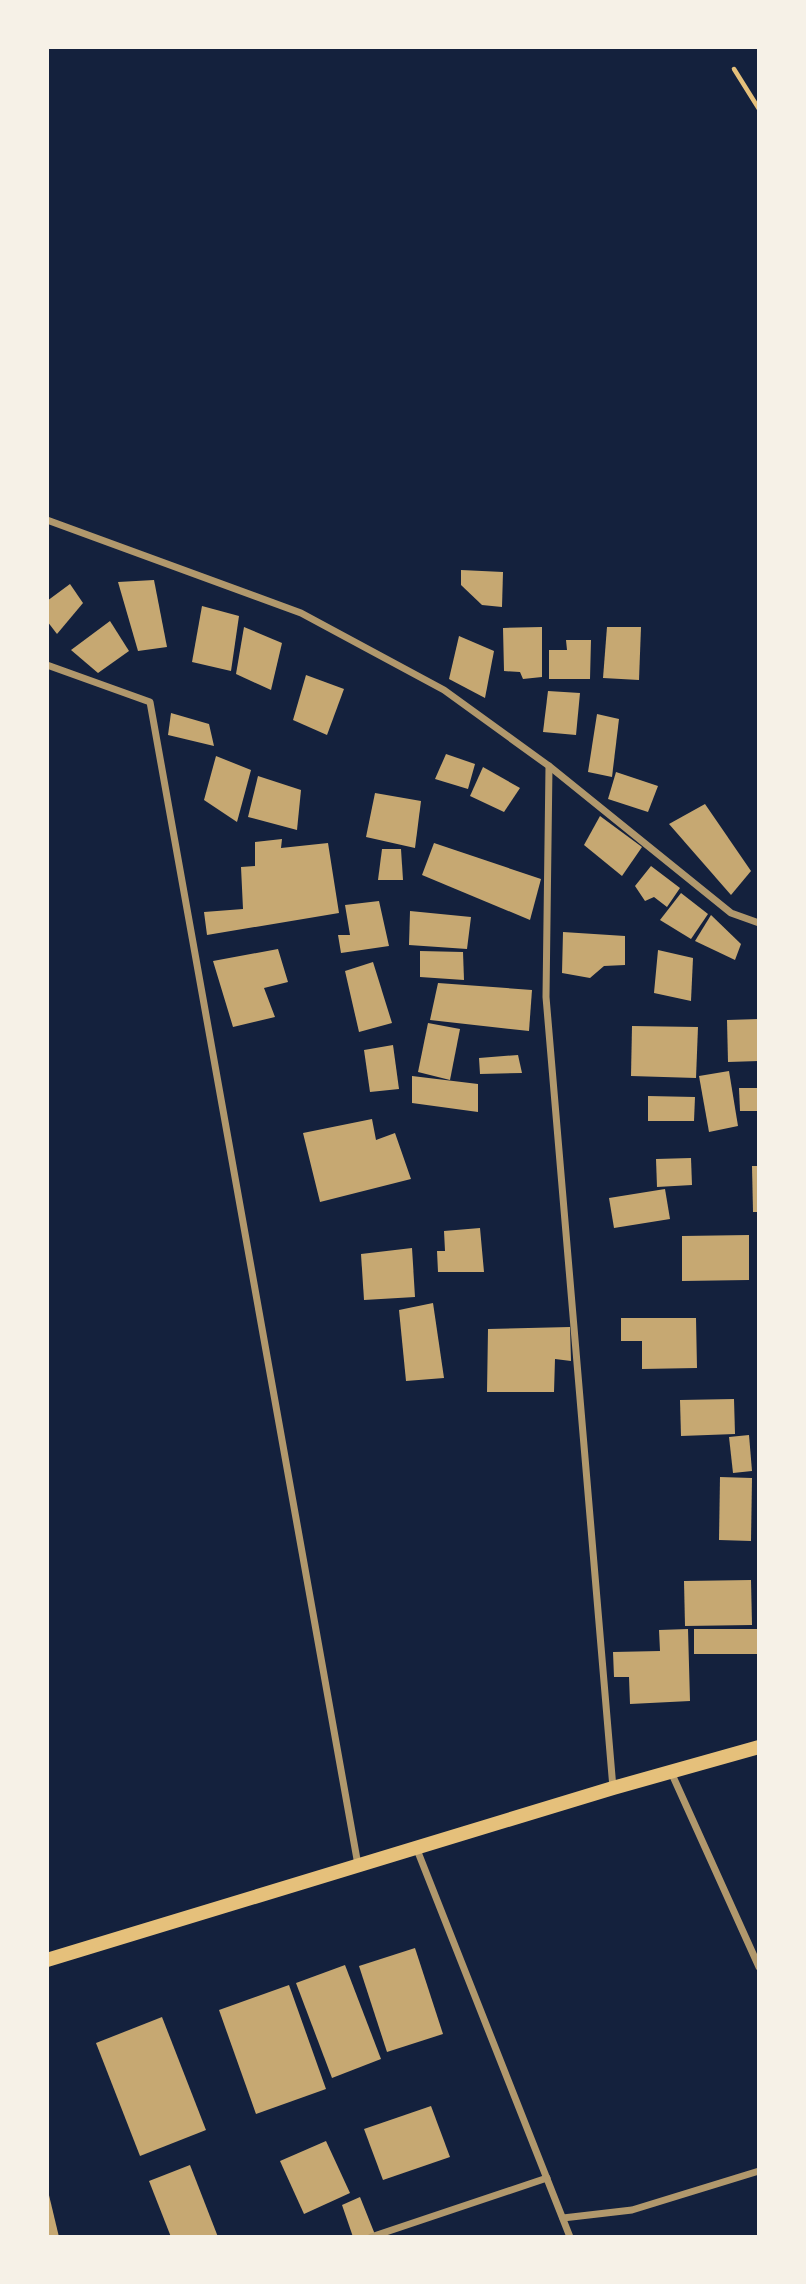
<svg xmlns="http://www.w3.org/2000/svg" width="806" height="2284" viewBox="0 0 806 2284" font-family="'Times New Roman',serif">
<rect width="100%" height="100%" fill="#14213d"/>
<g fill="#c6a872">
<polygon points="461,570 503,572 502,607 482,605 461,585"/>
<polygon points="154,580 167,647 138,651 118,582"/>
<polygon points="70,584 83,603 57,634 47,621 47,601"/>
<polygon points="202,606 239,616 231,671 192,662"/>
<polygon points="110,621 129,651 98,673 71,650"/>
<polygon points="244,627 282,643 271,690 236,674"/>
<polygon points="542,627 542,677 523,679 520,672 504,671 503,628"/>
<polygon points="607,627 641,627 639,680 603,678"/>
<polygon points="459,636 494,651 485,698 449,679"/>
<polygon points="566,640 591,640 590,679 549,679 549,650 567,650"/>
<polygon points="306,675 344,689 327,735 293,720"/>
<polygon points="548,691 580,693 576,735 543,732"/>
<polygon points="171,713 209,724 214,746 168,735"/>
<polygon points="597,714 619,719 612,777 588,772"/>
<polygon points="446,754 475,764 468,789 435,779"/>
<polygon points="216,756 251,770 237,822 204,800"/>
<polygon points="483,767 520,788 504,812 470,796"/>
<polygon points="616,772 658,786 648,812 608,799"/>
<polygon points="258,776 301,790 297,830 248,817"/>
<polygon points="375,793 421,801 415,848 366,837"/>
<polygon points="705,804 751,871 731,895 669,824"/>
<polygon points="600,816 642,847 622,876 584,845"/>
<polygon points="282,839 281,848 328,843 339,913 207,935 204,912 243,909 241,867 255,866 255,842"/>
<polygon points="434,843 541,879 530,920 422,875"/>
<polygon points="382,849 401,849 403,880 378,880"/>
<polygon points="651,866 680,888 667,907 654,897 645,901 635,886"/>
<polygon points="681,893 708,914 691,939 660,920"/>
<polygon points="379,901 389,946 341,953 338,935 350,935 345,905"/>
<polygon points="410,911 471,917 467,949 409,945"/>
<polygon points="711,915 741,944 735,960 695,941"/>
<polygon points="563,932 625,936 625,965 604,966 590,978 562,973"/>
<polygon points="278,949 288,982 264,988 275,1017 233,1027 213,961"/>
<polygon points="658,950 693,958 691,1001 654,993"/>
<polygon points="420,951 463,952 464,980 420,977"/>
<polygon points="373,962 392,1023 359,1032 345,971"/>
<polygon points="438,983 532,990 529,1031 430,1020"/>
<polygon points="759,1019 759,1061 728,1062 727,1020"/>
<polygon points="428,1023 460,1029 450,1080 418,1072"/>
<polygon points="632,1026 698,1027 696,1078 631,1076"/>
<polygon points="393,1045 399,1089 370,1092 364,1050"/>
<polygon points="518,1055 522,1073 480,1074 479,1058"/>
<polygon points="729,1071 738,1126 709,1132 699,1076"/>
<polygon points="412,1076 478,1084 478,1112 412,1103"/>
<polygon points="739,1088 759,1088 759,1111 740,1111"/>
<polygon points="648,1096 695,1097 694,1121 648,1121"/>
<polygon points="372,1119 376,1140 395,1133 411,1179 320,1202 303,1133"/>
<polygon points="691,1158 692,1185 657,1187 656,1159"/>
<polygon points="752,1166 759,1166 759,1212 753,1212"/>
<polygon points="665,1189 670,1219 614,1228 609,1198"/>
<polygon points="480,1228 484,1272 438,1272 437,1251 445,1251 444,1231"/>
<polygon points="749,1235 749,1280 682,1281 682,1236"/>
<polygon points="412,1248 415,1297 364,1300 361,1254"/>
<polygon points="433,1303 444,1378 406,1381 399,1310"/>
<polygon points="621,1318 696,1318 697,1368 642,1369 642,1341 621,1341"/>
<polygon points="570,1327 571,1361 555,1359 554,1392 487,1392 488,1329"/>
<polygon points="734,1399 735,1434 681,1436 680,1400"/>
<polygon points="749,1435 752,1471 733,1473 729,1437"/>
<polygon points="720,1477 752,1478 751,1541 719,1540"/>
<polygon points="751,1580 752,1625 685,1626 684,1581"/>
<polygon points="688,1629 690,1701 630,1704 629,1677 614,1677 613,1652 660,1651 659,1630"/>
<rect x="694" y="1629" width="63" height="25"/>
<polygon points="415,1948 443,2034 387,2052 359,1966"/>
<polygon points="345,1965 381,2059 332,2078 296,1983"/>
<polygon points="289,1985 326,2089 256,2114 219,2010"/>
<polygon points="162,2017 206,2130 140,2156 96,2043"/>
<polygon points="431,2106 450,2157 383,2180 364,2129"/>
<polygon points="326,2141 350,2193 304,2214 280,2161"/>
<polygon points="190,2165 218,2237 171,2237 149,2181"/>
<polygon points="47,2191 48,2191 59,2237 47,2237"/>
<polygon points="360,2197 376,2237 353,2237 342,2205"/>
</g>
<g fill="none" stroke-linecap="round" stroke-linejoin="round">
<polyline stroke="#e5c07b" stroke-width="4.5" points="734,69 759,109"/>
<g stroke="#b1986c" stroke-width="7">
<polyline points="47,520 301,613 444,690 549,766 546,997 613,1788"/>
<polyline points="47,665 150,702 358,1865"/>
<polyline points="549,766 731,913 759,923"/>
<polyline points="671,1772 759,1967"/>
<polyline points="416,1847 570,2237"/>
<polyline points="563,2218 632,2210 759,2171"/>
<polyline points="371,2237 547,2178"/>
</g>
<polyline stroke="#e5c07b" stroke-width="14" points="47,1960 613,1788 759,1747"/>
</g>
<rect width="806" height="2284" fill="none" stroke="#f6f1e7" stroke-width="98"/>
</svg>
